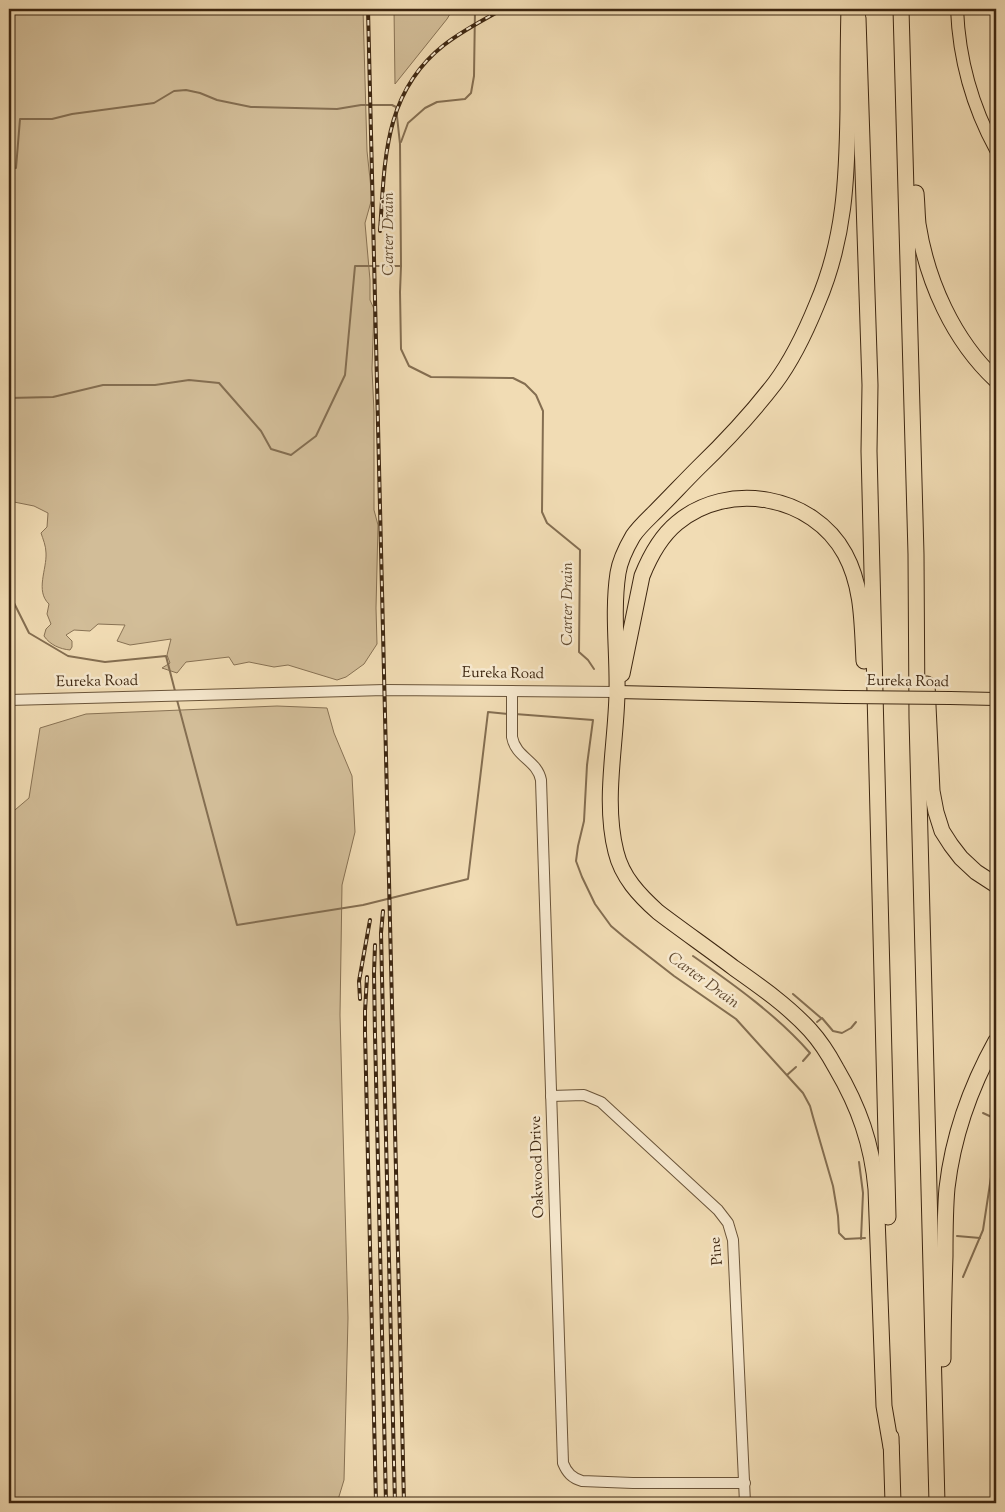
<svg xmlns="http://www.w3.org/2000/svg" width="1005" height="1512" viewBox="0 0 1005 1512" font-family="'Sorts Mill Goudy',serif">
<rect width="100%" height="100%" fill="#f1dcb4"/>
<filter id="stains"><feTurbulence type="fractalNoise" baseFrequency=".004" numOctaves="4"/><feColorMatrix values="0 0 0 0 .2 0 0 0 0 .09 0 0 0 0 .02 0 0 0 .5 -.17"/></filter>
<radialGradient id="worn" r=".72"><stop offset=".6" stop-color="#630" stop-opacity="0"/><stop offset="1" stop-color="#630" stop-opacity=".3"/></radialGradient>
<g fill="#d2bd98" stroke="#887254">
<path d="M9 9H363L367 151 372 198 365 223 370 280V300L374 309 372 369 374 412V510L378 525 376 608 377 644 364 664 346 677 337 680 288 665 274 667 249 662 234 665 229 657 186 662 177 673 162 668 170 663 167 655 171 639 130 645 117 641 125 625 98 624 90 631 74 630 66 635 72 641V647L70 650C60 649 50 645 44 636L46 629 51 624 47 614 49 604C35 591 47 569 46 553 46 546 43 539 41 533L47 527 48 513 34 506 9 501V49H12L9 46Z"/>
<polygon points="394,9 453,9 447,19 395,84"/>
<polygon points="277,706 327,708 334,733 352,776 355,832 342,885 340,1015 348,1318 344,1480 337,1503 9,1503 9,815 29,798 40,728 86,714"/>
</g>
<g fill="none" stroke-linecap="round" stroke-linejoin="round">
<g stroke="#846e51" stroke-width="2">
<polyline points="401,142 408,123 425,108 437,102 465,99 471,93 474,76 475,9"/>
<polyline points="9,168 16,168 20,119 52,119 72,114 154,103 174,91 186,90 200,93 217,100 251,107 337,109 361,105 392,105 396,107 400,144 401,266 400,292 401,349 409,366 431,377 513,378 525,384 536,395 543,411 542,512 547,523 580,550 579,652 588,660 594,669"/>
<polyline points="9,398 53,397 103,385 155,385 189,380 219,383 261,431 271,449 291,455 316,436 345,375 355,266 401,266"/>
<polyline points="9,596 12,599 29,633 68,656 105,662 166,656 175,691"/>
<polyline points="177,700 237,925 363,905 468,879 488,712 508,714"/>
<polyline points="515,714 593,720 587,765 584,821 578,846 576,861 582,877 595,904 611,926 624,937 674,976 736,1019 803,1093 810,1106 813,1117 833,1186 838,1216 839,1233 845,1239 865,1238"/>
<path d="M693 956C733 984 778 1016 810 1053L803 1061"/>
<polyline points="793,994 821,1018"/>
<polyline points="817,1022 822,1018 833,1031 842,1033 851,1028 856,1022"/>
<polyline points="787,1075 796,1067"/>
<polyline points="983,1113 996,1119"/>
<polyline points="859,1162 863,1193 861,1239"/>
<polyline points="957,1236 980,1238"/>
<polyline points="963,1277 983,1230 996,1144"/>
</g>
<g stroke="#6a5439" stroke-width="12">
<g id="minor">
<path d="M512 691V737C516 758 537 760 541 780L563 1463C567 1473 572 1478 582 1481L633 1483H745"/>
<polyline points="9,700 385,690 617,692"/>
<polyline points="551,1096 584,1095 601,1102 718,1210 728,1223 733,1240 745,1503"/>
</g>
</g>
<g stroke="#3d2610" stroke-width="14">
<g id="major">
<path d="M957 9C959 58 972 106 996 150"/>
<polyline points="617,692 845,697"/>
<polyline points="950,698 996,699"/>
</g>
</g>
<g stroke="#3d2610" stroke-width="17">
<g id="highway">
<path d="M849 9C848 42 848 75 848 109 847 178 845 239 817 304 806 331 793 359 775 383 752 413 725 442 698 468 684 482 670 497 656 511 648 519 639 527 633 536 626 548 620 560 618 573 612 613 618 653 617 693 616 745 603 801 616 852 622 877 639 895 658 912 683 931 709 949 734 968 761 987 788 1006 810 1030 820 1041 829 1055 836 1068 859 1107 872 1144 876 1189L884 1406 891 1447"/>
<polyline points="901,9 916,554 917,718 937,1503"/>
<polyline points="858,18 870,385 869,451 888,1217"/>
<path d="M916 193C917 203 917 214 918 224 927 281 953 340 996 380"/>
<path d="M622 674 642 576C650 556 660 537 677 523 728 480 813 495 845 554 863 587 862 625 864 661"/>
<polyline points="927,684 932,791 936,812 942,831 951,845 961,858 976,872 996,885"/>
<path d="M943 1359C943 1325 944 1290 945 1256 945 1234 945 1210 947 1188 953 1136 971 1086 996 1041"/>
<polyline points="891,1437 893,1503"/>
</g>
</g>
<use href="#minor" stroke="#f6e8ce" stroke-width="10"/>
<use href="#major" stroke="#f1dcb4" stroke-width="12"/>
<use href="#highway" stroke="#f1dcb4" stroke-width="15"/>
<g stroke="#3d2610" stroke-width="4">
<g id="rail">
<polyline points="368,9 404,1503"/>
<path d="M380 231C385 161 383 93 444 45 462 31 483 20 503 9"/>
<polyline points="383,911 381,933 382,977 395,1503"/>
<polyline points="375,945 374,973 375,1035 386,1503"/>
<polyline points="367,977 365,1011 365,1032 376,1503"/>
<polyline points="360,999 359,981 370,920"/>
</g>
</g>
<use href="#rail" stroke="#f6e8ce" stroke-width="2" stroke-dasharray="5.5" stroke-linecap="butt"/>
<g stroke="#3d2610" stroke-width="14" stroke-linecap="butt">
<polyline id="major-bridge" points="845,697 950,698"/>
</g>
<use href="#major-bridge" stroke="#f1dcb4" stroke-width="12"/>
</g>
<g text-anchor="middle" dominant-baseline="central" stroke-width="5" stroke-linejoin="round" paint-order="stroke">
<g font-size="15" fill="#3d2610" stroke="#f6e8ce">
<text transform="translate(503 674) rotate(1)">Eureka Road</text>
<text transform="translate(97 682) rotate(-1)">Eureka Road</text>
<text transform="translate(908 682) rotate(1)">Eureka Road</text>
<text transform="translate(538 1167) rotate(-92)">Oakwood Drive</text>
<text transform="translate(717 1251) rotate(-96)">Pine</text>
</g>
<g font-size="16" font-style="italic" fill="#614a30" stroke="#f6e8ce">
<text transform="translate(389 234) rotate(-90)">Carter Drain</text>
<text transform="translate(568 604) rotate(-90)">Carter Drain</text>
<text transform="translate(703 981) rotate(36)">Carter Drain</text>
</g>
</g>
<rect width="1005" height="1512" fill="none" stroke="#f1dcb4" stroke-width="30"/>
<rect x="10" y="10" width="985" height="1492" fill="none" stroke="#3d2610" stroke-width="2.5"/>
<rect x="15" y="15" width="975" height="1482" fill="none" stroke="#3d2610"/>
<rect width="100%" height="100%" filter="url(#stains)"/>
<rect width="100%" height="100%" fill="url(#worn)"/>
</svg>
